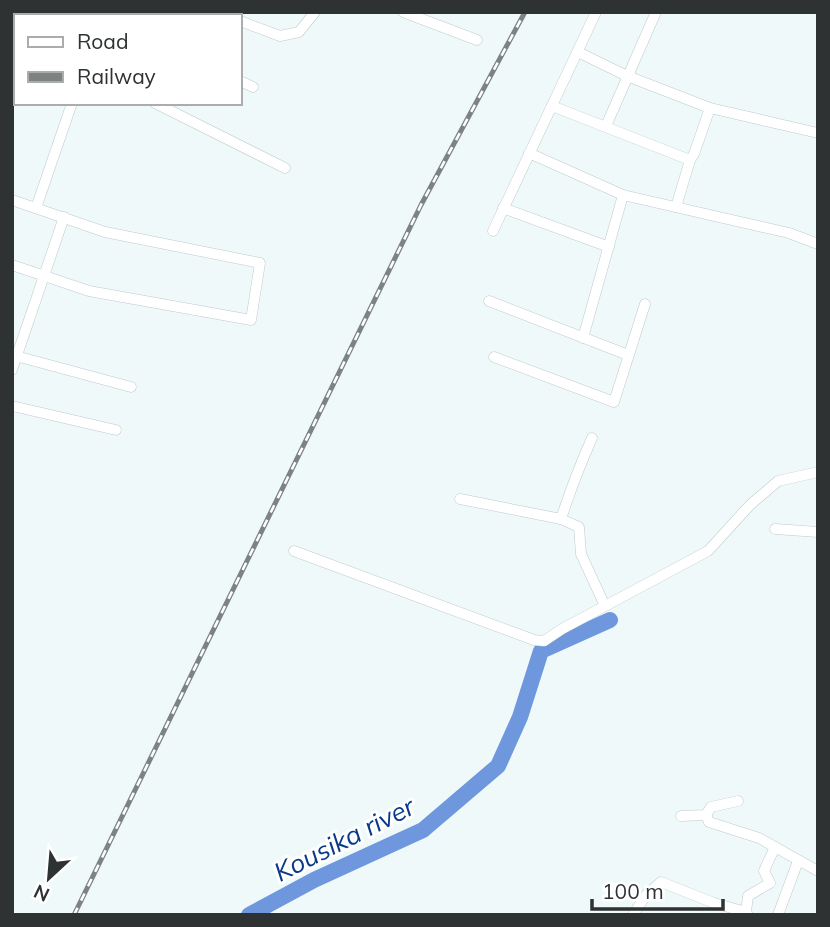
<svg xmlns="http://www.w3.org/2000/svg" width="830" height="927" viewBox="0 0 830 927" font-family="Mulish,sans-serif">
<rect width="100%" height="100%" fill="#eff9f9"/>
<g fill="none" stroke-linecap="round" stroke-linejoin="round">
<polyline stroke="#6e97de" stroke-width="16" points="249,915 314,880 423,830 498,766 520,717 541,651 610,620"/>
<g stroke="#c0caca" stroke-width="11">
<g id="minor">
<polyline points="217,12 226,16"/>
<polyline points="403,12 477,40"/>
<polyline points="102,16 103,12"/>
<polyline points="240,21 280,36 299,32 315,12"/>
<polyline points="578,52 627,76 710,108 818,133"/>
<polyline points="240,81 253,87"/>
<polyline points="155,103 285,168"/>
<polyline points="552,106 690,160"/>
<polyline points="606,126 656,12"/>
<polyline points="529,153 623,195"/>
<polyline points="12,200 105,232 260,263 251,320 89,291 12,265"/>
<polyline points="676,207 690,160 694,154 710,108"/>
<polyline points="36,208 72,103"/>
<polyline points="503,208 609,247"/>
<polyline points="493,231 596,12"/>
<polyline points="489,301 628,355"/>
<polyline points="583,338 623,195 789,233 818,244"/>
<polyline points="16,356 131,387"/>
<polyline points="494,357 614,402 645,304"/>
<polyline points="12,370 64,217"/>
<polyline points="12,406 116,430"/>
<polyline points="460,499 561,519 579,527 581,554 605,606"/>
<path d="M561 519C570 491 580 465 592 438"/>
<polyline points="775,529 818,532"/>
<polyline points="294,551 534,640 544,641 562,629 708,551 750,505 778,481 818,472"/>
<polyline points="706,815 709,822 759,838 818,871"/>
<polyline points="681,816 706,815 711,807 738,801"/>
<polyline points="746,912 748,896 770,883 764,871 775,847"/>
<polyline points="633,915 646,895 661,882 714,903 746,912 748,915"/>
<polyline points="778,915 798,861"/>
</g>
</g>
<use href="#minor" stroke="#fff" stroke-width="10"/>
<g stroke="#7d8383" stroke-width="5">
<polyline id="rail" points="74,915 421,205 525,12"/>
</g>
<use href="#rail" stroke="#fff" stroke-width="2.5" stroke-dasharray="8" stroke-linecap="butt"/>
</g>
<g text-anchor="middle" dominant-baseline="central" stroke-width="6" stroke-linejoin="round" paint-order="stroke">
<g font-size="26" font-style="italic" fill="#08398b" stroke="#fff">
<text transform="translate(344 839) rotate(-27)">Kousika river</text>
</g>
</g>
<rect width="830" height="927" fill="none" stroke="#2e3232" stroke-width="28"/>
<rect x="14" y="14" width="228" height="91" fill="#ffffff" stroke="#abadad" stroke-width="2"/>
<rect x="28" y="37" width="35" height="10" fill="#ffffff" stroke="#abadad" stroke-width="2"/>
<text x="77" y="49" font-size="21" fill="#2e3232">Road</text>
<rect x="28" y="72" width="35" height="10" fill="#7d8383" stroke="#abadad" stroke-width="2"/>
<text x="77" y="84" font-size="21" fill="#2e3232">Railway</text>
<g transform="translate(49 878) rotate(206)" stroke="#ffffff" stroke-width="5" paint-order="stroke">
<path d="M0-5L12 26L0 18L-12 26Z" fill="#2e3232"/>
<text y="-10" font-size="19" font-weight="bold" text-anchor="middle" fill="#2e3232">N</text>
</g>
<path d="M592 899v10h131v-10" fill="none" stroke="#2e3232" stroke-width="3.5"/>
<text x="602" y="899" font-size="21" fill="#2e3232" stroke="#ffffff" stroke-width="5" paint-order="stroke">100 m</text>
</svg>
